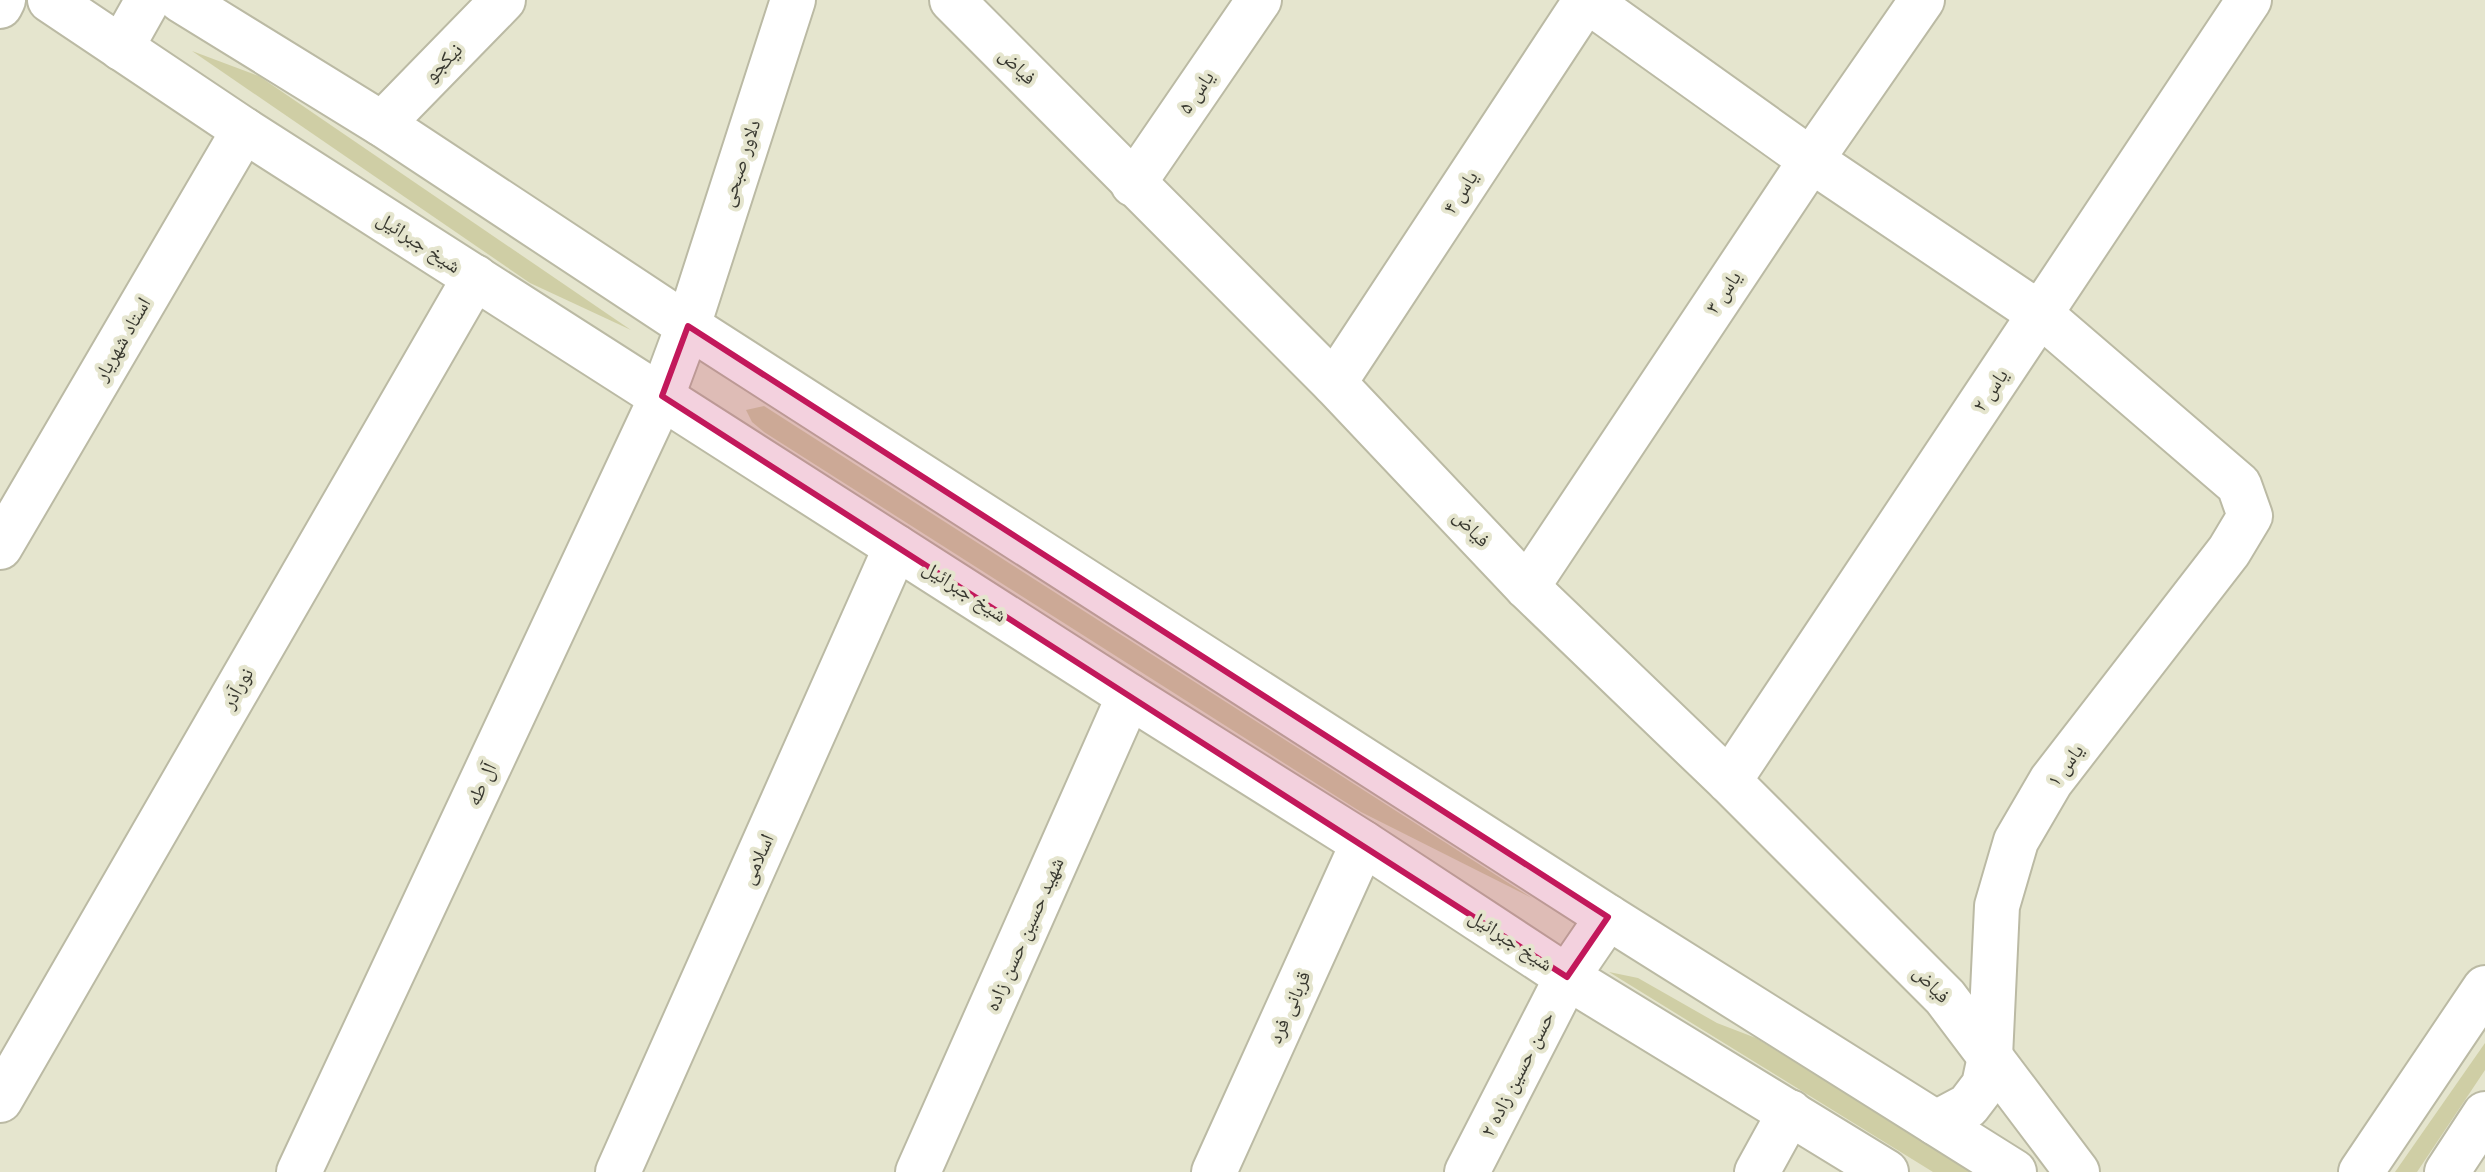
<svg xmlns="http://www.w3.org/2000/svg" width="2485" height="1172" viewBox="0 0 2485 1172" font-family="Inter,'Noto Naskh Arabic',sans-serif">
<rect width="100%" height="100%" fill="#e5e5ce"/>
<g fill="#cfcea5">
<polygon points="192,51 259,76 631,330 530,283"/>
<polygon points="764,406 1532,898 1361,812 764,432 752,422 746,410"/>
<polygon points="1609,972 1638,978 1717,1023 1756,1038 1974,1172 1933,1172"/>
<polygon points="2485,1043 2485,1070 2417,1172 2395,1172"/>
</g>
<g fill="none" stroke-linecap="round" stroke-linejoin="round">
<g stroke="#bbbaa4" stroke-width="48">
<g id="minor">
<polyline points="50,0 244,130 1129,696 1363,843 1567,977 1886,1172"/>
<polyline points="181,0 382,124 688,326 1608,917 2014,1172"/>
<polyline points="952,0 1334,383 1527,587 1729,781 1945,997 2077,1172"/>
<polyline points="1587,0 1811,160 2040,314 2239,485 2250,516 2229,551 2051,781 2016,841 1997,906 1990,1057 1984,1085 1968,1106 1936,1123"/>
<polyline points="0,6 3,0"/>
<polyline points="121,48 148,0"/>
<polyline points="382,124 503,0"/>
<polyline points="1133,184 1259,0"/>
<polyline points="1334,383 1586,0"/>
<polyline points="0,547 244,130"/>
<polyline points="1527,587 1811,160 1922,0"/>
<polyline points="1729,781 2249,0"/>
<polyline points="0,1100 475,277"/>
<polyline points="299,1172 662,396 688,326 793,0"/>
<polyline points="618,1172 896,547"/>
<polyline points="918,1172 1129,696"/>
<polyline points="1214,1172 1363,843"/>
<polyline points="1467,1172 1567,977 1608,917"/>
<polyline points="1757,1172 1790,1112"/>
<polyline points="2361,1172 2485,988"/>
<polyline points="2447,1172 2485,1114"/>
</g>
</g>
<use href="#minor" stroke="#fff" stroke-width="44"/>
</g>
<path fill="#c2185b" fill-opacity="0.2" stroke="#c2185b" stroke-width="6" stroke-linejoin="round" d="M688 326 1608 917 1567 977 662 396Z"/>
<g text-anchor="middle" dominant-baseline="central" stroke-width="8" stroke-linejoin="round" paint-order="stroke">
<g font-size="20" fill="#393930" stroke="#e5e5ce">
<text transform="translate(443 62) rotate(-46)">نیکجو</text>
<text transform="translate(1018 66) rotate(45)">فیاض</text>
<text transform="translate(1196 92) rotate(-56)">یاس ۵</text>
<text transform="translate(740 163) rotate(-72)">دلاور صبحی</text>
<text transform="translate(1460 192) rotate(-57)">یاس ۴</text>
<text transform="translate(419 242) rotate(33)">شیخ جبرائیل</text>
<text transform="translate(1723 292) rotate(-56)">یاس ۳</text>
<text transform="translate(122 339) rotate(-60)">استاد شهریار</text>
<text transform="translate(1990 390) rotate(-56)">یاس ۲</text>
<text transform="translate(1472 528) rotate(47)">فیاض</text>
<text transform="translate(965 591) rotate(33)">شیخ جبرائیل</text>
<text transform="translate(237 688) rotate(-60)">نورآذر</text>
<text transform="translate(2065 765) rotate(-54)">یاس ۱</text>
<text transform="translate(481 784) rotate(-65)">آل طه</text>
<text transform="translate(757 859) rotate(-66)">اسلامی</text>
<text transform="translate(1024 934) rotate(-66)">شهید حسین حسن زاده</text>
<text transform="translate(1511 940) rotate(33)">شیخ جبرائیل</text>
<text transform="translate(1932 984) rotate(47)">فیاض</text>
<text transform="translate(1289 1007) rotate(-66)">قربانی فرد</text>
<text transform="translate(1517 1074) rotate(-63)">حسن حسین زاده ۲</text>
</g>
</g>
</svg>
